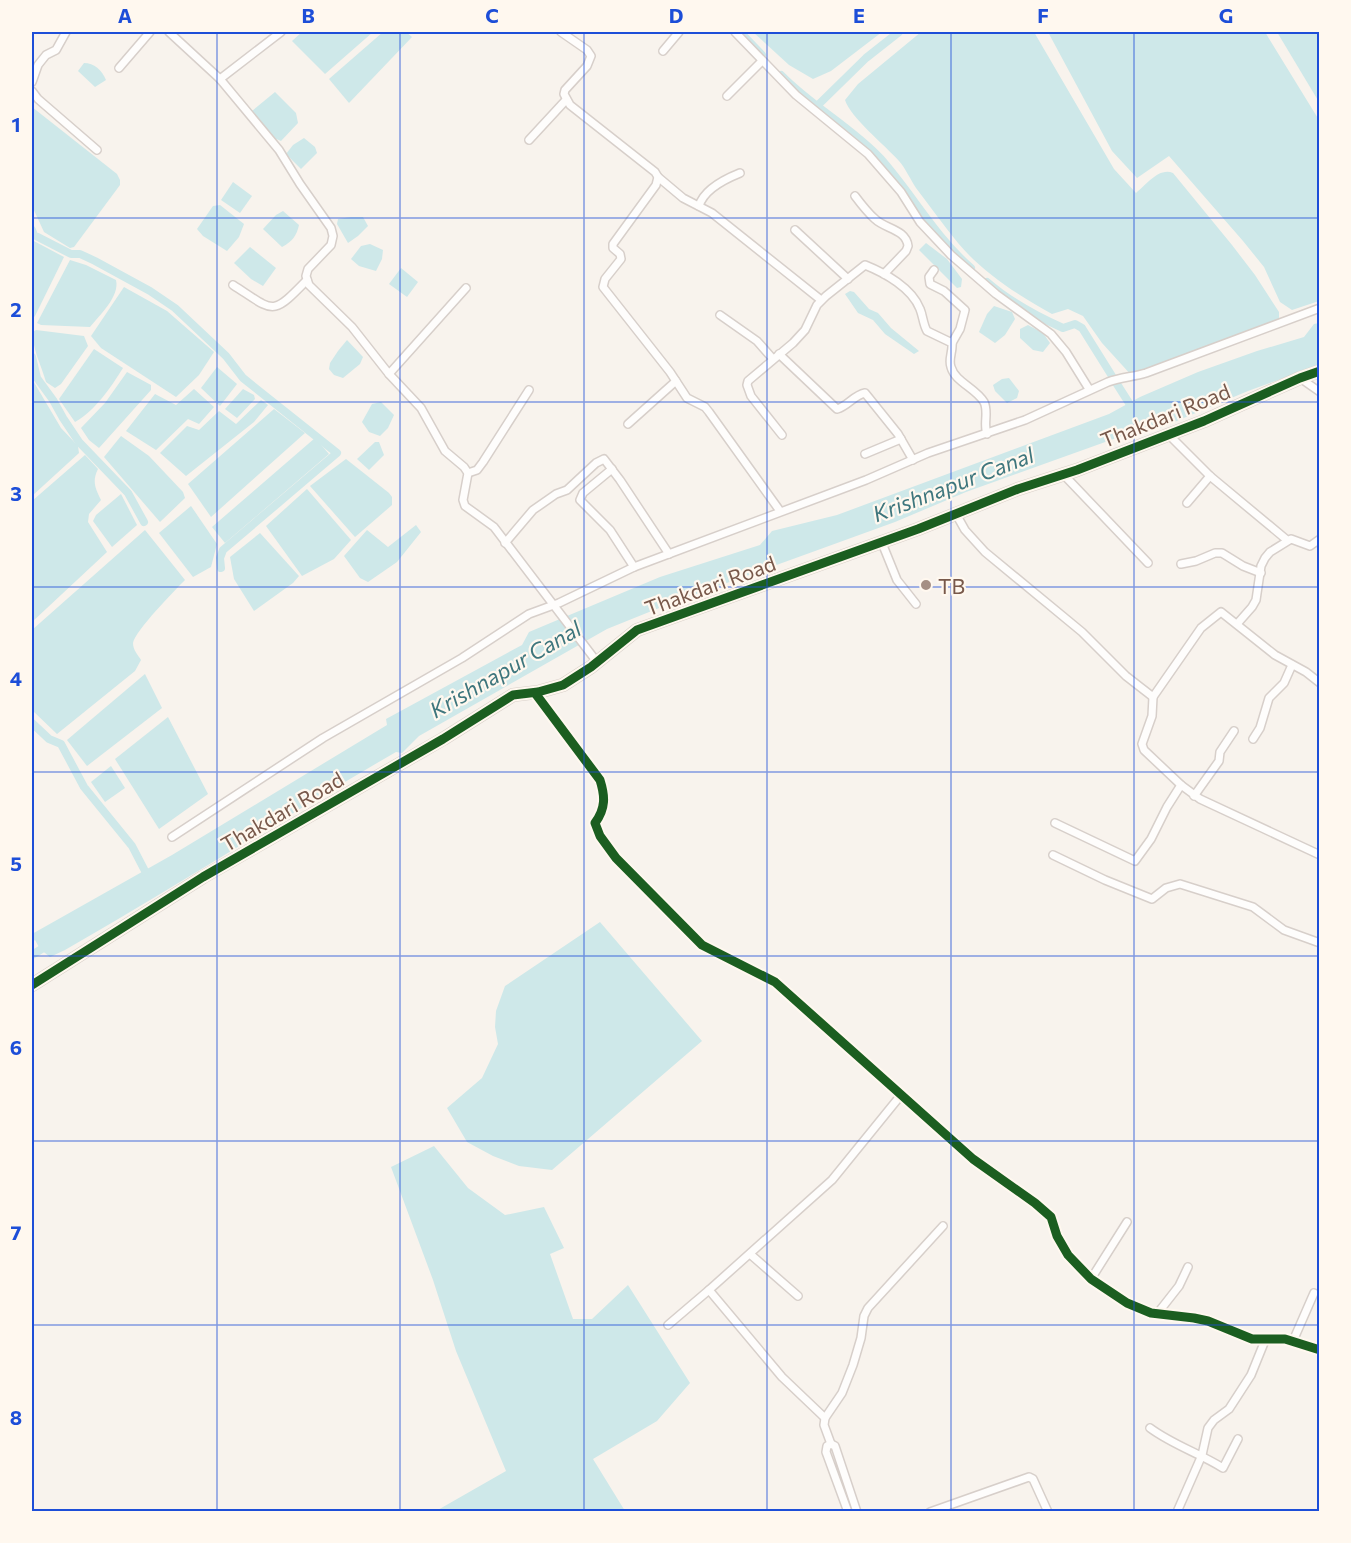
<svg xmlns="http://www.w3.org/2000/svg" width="1351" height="1543" viewBox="0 0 1351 1543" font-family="Commissioner,sans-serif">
<rect width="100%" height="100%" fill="#f8f3ed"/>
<g fill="#cee8e9">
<polygon points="302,32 373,32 325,74 292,41"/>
<polygon points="383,32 406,32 412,37 349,103 329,79"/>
<polygon points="753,32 882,32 831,71 813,79 789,65"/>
<path d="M921 32H1034L1114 169 1136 193C1146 185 1159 167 1173 173L1232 245 1255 275 1279 312V320L1132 376 1102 343 1083 316 1068 309 1052 314C1019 296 982 272 958 243 943 225 930 206 916 188 910 179 906 169 899 161 885 145 850 117 845 100L858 84Z"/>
<polygon points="1048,32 1265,32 1319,120 1319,301 1292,310 1280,302 1264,267 1243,241 1169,156 1137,178 1112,151"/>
<polygon points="1277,32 1319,32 1319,102"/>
<path d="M84 63C94 63 102 70 106 80L95 87 78 71Z"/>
<polygon points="275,92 296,113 298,123 281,141 274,138 252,111"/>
<polygon points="32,107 117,174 120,180 120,185 74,247 70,248 44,232 32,206"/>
<polygon points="304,138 315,147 317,153 301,169 286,154 293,145"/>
<polygon points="233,182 252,196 240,213 221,200"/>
<polygon points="220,205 244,224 239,237 227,251 203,236 197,229 213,206"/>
<path d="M283 211 299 225C297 235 292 242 282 247L263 229 276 215Z"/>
<polygon points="351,217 363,217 368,226 358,236 348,243 337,224 338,219"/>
<polygon points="32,240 64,257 35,316 32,319"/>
<polygon points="926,243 947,259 962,279 961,287 957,288 919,250"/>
<polygon points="370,244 383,250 382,259 376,271 359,266 351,259 361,246"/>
<polygon points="250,247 276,268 263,286 251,279 234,263"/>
<path d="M70 260 86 265 116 280C120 296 100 315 90 327L41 325 37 323Z"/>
<polygon points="401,268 418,282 407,297 389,284"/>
<polygon points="124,287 167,311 214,352 199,375 176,397 101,348 91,336"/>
<polygon points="850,291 854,292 869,309 878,313 891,328 919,351 914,354 885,334 873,320 858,313 845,294"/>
<polygon points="994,306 1012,312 1015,319 1005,335 995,343 979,332 987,314"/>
<path d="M1319 323V365L1248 391 1160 428 1122 436 966 492 895 522 669 604 607 629 419 736 402 753 396 752C285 816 177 886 65 950L50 957 40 949 35 940 32 942V934L172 855 387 725 386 719 522 645 529 632 660 577 760 545 772 531 837 515 1109 414 1140 397 1198 372 1257 351 1304 337 1314 324Z"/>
<polygon points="1028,325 1043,333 1050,343 1043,352 1033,350 1020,338 1020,329"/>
<path d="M36 330 84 336 88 346 61 384 55 388 46 382C41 364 32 349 33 332Z"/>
<polygon points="347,340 363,357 360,364 343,378 334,375 329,369 330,363 338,351"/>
<path d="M94 349 123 368C111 387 95 411 75 422L59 399Z"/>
<polygon points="217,367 237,384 220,406 201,388"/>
<polygon points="127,372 151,385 151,390 99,448 89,440 81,428 105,403"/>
<polygon points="1009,378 1019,391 1017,398 1007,403 995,391 993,385 1002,379"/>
<polygon points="32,379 61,428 78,446 79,453 32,496"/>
<polygon points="194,389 214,407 199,424 188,419 156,450 126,431 155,394 176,405"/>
<polygon points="243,389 254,395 255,399 237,418 225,409"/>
<polygon points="261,400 268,405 254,422 186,476 160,453 187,426 199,430 219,411 236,424"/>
<polygon points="381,402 394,415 388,428 380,436 369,432 362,422 372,404"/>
<polygon points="274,409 305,433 211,517 188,484"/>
<polygon points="121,436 149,456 183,492 185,498 160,522 104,457"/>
<polygon points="315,438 329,454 225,543 212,527"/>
<polygon points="375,442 379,442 384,455 369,470 357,459"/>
<path d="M85 455 98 469C92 481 95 488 101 500L89 514 88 522 107 552 32 622V501Z"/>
<polygon points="346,459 389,493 392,497 392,505 355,537 310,486"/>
<polygon points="307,489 351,540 334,559 302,576 266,526"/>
<polygon points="121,494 137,525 112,547 93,521 96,515"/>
<polygon points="191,506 217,544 211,567 193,577 159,533"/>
<polygon points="416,525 421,532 397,562 368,582 360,578 344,556 367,530 388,547"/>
<path d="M145 530 185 580C175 590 135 631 133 643 133 650 138 655 141 660L135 671 57 734 32 710V630Z"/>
<polygon points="260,533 299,576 293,583 254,611 234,579 230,557"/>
<polygon points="145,674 162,708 87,766 67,740"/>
<polygon points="168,717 208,794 159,829 115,759"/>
<polygon points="111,766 125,788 105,802 91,782"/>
<polygon points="600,922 702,1041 552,1170 519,1166 493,1156 467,1142 447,1108 482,1078 498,1044 495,1027 496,1011 505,986"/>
<polygon points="434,1146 468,1188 505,1215 544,1207 564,1248 550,1254 573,1319 592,1319 628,1285 690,1383 657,1421 593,1459 625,1511 436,1511 506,1471 456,1351 433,1280 391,1167"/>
</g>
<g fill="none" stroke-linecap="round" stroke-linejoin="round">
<g stroke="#cee8e9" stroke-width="8">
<polyline points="740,32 762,55"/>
<path d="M781 75C811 106 851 127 880 158 912 194 935 237 971 268"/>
<polyline points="817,106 866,58 899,32"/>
<polyline points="32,230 34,235 71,254 80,254 95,261 150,291 175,308 226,356 243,378 337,453 223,550 220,558 221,568"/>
<path d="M987 282C1010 302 1036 316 1063 328L1075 324 1082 328 1112 376"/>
<polyline points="32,357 37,378 53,400 63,418 79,442 128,493 144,522"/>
<polyline points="1115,381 1129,403"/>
<polyline points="32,723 49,739 61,744 84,787 132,846 145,871"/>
<polyline points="32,955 48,945"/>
</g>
<g stroke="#d7cfca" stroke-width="10">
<g id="street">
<polyline points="169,32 220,79 279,150 300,184 331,228 333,236 331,245 308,269 306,276 309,285 352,327 389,374 421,408 445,451 464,467 468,473 463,500 465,506 494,527 597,662"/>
<polyline points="561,32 587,50 591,56 587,66 565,90 564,94 570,105 655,172 658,177 656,185 613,244 613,248 620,254 621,259 605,279 603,287 670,372 687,398 705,407 709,412 780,511"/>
<polyline points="735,32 796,95 868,154 901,192 920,222 951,255 996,294 1051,334 1066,352 1089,389"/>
<polyline points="663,51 679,32"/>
<polyline points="119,68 150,32"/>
<polyline points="220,79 281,32"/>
<polyline points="32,82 38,65 46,55 56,50 66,32"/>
<polyline points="32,91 38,99 97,150"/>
<polyline points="727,96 762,61"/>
<polyline points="529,140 566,100"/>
<polyline points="658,177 683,198 712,213 821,300"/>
<path d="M855 196C861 204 867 212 875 219 885 229 906 229 908 246L906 251 884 274"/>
<path d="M699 206C704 189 725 179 740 173"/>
<polyline points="795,230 848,279"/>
<polyline points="934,270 929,277 930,284 944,291 965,310 960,329 952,343"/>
<path d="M233 285C275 312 271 317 307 280"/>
<polyline points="720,315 757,341 773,359"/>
<path d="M779 354 837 409C848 406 854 395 865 393L898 434 913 460"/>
<polyline points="389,374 466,288"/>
<polyline points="1300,378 1320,392"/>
<polyline points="628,424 676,381"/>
<polyline points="1168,434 1210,476 1287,540"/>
<path d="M782 435 751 396 747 385 748 381 793 343 805 330 817 305 826 296 865 265C885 273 912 288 920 309 923 316 923 324 927 331L952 343C953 352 948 359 951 367 955 382 976 388 984 402 989 412 983 424 987 434"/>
<polyline points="865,454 901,439"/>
<polyline points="612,469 583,493 580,500 610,530 634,567"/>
<polyline points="468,473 477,470 483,462 529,390"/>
<polyline points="1063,474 1148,563"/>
<polyline points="1187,503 1210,476"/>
<polyline points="956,514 965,530 985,552 1082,632 1126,676 1153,697 1201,628 1221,612 1275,655 1306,672 1320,683"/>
<polyline points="505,543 533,510 556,494 567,490 596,463 604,459 620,480 669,554"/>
<polyline points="882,543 897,580 916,604"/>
<polyline points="1181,564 1196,561 1215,553 1222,553 1243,566 1261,573"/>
<polyline points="1237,624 1252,607 1256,600 1261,566 1265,558 1270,552 1291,539 1310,546 1320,539"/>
<path d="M535 693 600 780C605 796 606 808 595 823L600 836 616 858 702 945 775 982 973 1159 1035 1203 1051 1217 1057 1236 1068 1255 1091 1279 1127 1303 1151 1313 1194 1318 1208 1321 1252 1339H1285L1320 1350"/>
<polyline points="1153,697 1152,716 1142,744 1144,750 1181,785 1200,799 1320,855"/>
<polyline points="1253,739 1260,728 1269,698 1284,683 1292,665"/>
<polyline points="1194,796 1219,761 1220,752 1234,731"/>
<polyline points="1055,823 1135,861 1151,839 1167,807 1181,785"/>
<path d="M172 837 323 738 462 658 529 614 559 603 634 567 866 480 928 453 1025 420 1108 382C1121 377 1133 377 1146 373L1320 308"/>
<polyline points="1053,855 1105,880 1152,899 1166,888 1180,884 1253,907 1284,930 1320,943"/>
<polyline points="750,1254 798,1296"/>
<polyline points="1091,1279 1127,1222"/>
<polyline points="1157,1314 1179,1286 1188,1267"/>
<polyline points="668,1325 709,1290"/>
<polyline points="1293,1341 1314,1293"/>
<polyline points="825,1418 782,1377 709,1290 832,1180 901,1095"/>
<path d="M1150 1428C1173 1445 1199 1453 1223 1468L1238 1439"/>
<polyline points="831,1444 824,1425 825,1418 842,1393 853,1365 861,1338 864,1316 868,1308 943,1226"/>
<polyline points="848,1512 826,1452 827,1446 831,1444 835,1446 857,1512"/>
<polyline points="930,1512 1029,1477 1033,1479 1048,1512"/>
<polyline points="1177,1512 1202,1455 1208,1428 1214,1420 1229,1409 1251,1375 1266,1338"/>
</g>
</g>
<g stroke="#d8cfc9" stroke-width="14">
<polyline id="secondary" points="32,985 203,877 443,739 513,695 538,692 563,685 591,667 637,630 918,529 1018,489 1077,470 1204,421 1300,378 1320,371"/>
</g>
<use href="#street" stroke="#fefdfc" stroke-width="7"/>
<use href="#secondary" stroke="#fefdfc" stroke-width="10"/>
<g stroke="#fff8ef" stroke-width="13">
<g id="cycleway">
<path d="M535 693 600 780C605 796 606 808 595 823L600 836 616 858 702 945 775 982 973 1159 1035 1203 1051 1217 1057 1236 1068 1255 1091 1279 1127 1303 1151 1313 1194 1318 1208 1321 1252 1339H1285L1320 1350"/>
<polyline points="32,985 203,877 443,739 513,695 538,692 563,685 591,667 637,630 918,529 1018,489 1077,470 1204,421 1300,378 1320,371"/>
</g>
</g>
<use href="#cycleway" stroke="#1b5e20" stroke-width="9"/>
</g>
<path fill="none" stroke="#1d4ed8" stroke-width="1.5" stroke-opacity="0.55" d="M217 32V1512M400 32V1512M584 32V1512M767 32V1512M951 32V1512M1134 32V1512M32 218H1320M32 402H1320M32 587H1320M32 772H1320M32 956H1320M32 1141H1320M32 1325H1320"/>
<circle fill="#a58f84" stroke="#fff8ef" stroke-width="2" cx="926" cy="585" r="6"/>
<g text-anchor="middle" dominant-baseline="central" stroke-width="4.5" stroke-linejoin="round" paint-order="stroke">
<g font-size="21" fill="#78594b" stroke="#fff8ef">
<text transform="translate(1165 415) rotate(-22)">Thakdari Road</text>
<text transform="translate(710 585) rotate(-20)">Thakdari Road</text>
<text transform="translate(282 811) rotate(-30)">Thakdari Road</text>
</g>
<g font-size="21" fill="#78594b" stroke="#fff8ef" text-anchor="start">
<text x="938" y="585">TB</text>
</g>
<g font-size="22" font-style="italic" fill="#3e767d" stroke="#fff8ef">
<text transform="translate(953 484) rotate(-21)">Krishnapur Canal</text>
<text transform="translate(505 669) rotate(-30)">Krishnapur Canal</text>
</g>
</g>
<rect width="1351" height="1543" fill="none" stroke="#fff8ef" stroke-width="66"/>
<rect x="33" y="33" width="1285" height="1477" fill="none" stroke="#1d4ed8" stroke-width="2"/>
<g font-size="20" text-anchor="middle" font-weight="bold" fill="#1d4ed8">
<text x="125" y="23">A</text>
<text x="308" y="23">B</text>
<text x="492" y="23">C</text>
<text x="676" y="23">D</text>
<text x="859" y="23">E</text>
<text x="1043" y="23">F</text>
<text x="1226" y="23">G</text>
<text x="16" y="132">1</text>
<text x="16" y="317">2</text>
<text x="16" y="501">3</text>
<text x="16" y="686">4</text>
<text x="16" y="871">5</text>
<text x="16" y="1055">6</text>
<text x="16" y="1240">7</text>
<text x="16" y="1425">8</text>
</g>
</svg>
